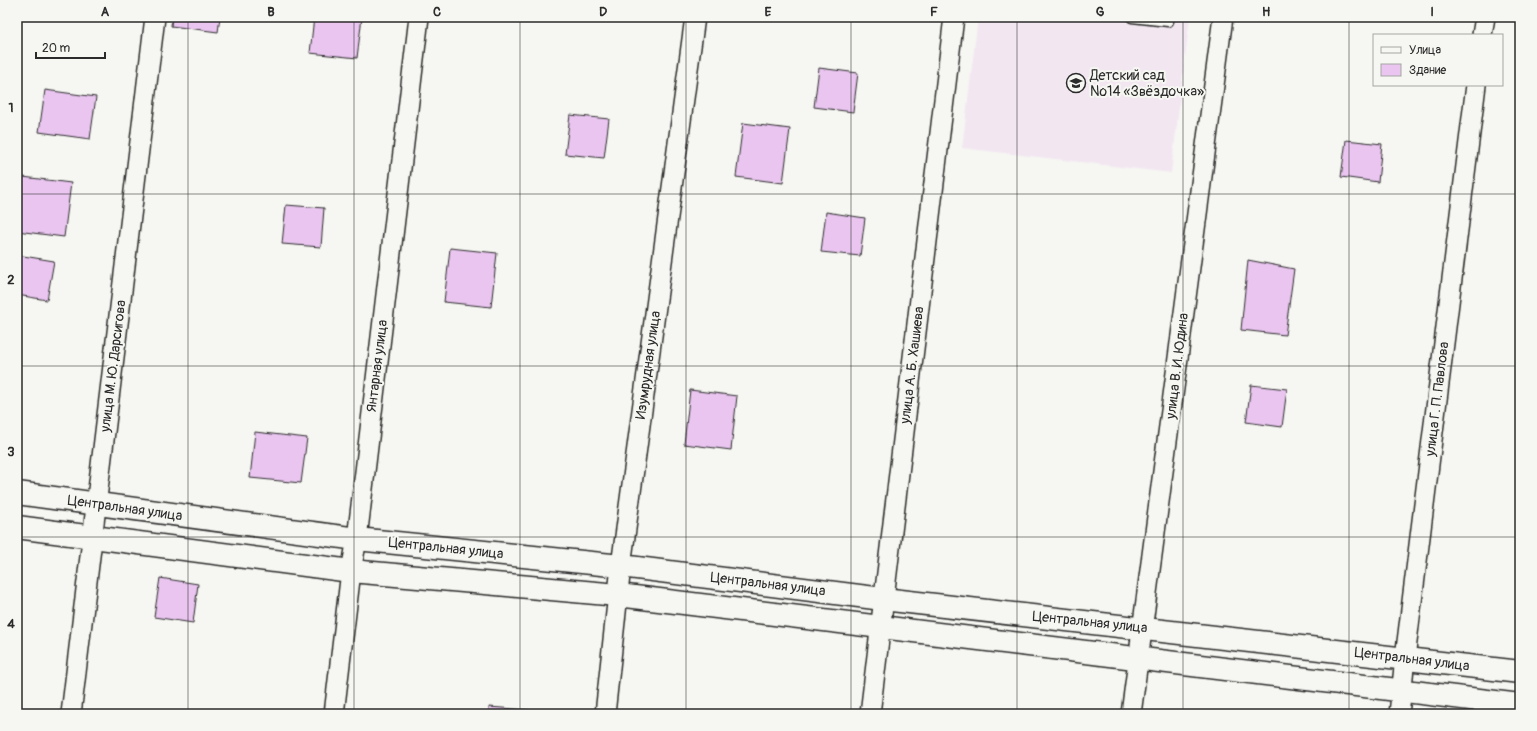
<svg xmlns="http://www.w3.org/2000/svg" width="1537" height="731" viewBox="0 0 1537 731" font-family="Pangolin,sans-serif">
<rect width="100%" height="100%" fill="#f6f6f2"/>
<filter id="ink" filterUnits="userSpaceOnUse"><feTurbulence type="fractalNoise" baseFrequency=".025" numOctaves="2"/><feDisplacementMap in="SourceGraphic" scale="8" xChannelSelector="R" yChannelSelector="G"/><feConvolveMatrix kernelMatrix="1 2 1 2 8 2 1 2 1" color-interpolation-filters="sRGB"/></filter>
<g filter="url(#ink)">
<polygon fill="#f2e7f1" points="978,17 1190,17 1171,173 962,148"/>
<g fill="#e9c5f0" stroke="#2b2b2b">
<polygon points="172,17 220,17 218,32 171,26"/>
<polygon points="314,17 362,17 357,58 310,53"/>
<polygon points="819,68 858,73 853,112 814,107"/>
<polygon points="45,90 96,97 90,139 39,132"/>
<polygon points="570,115 609,119 604,158 565,154"/>
<polygon points="743,123 790,129 783,183 736,177"/>
<polygon points="1346,140 1382,144 1378,182 1341,177"/>
<polygon points="23,177 71,183 64,237 17,231"/>
<polygon points="286,205 324,208 321,247 282,244"/>
<polygon points="826,212 865,218 860,256 821,252"/>
<polygon points="450,248 497,253 491,307 444,302"/>
<polygon points="17,255 54,261 47,300 17,295"/>
<polygon points="1248,260 1294,269 1285,335 1241,330"/>
<polygon points="1251,385 1287,389 1282,427 1246,422"/>
<polygon points="690,390 737,396 731,450 684,444"/>
<polygon points="255,432 307,438 301,483 250,478"/>
<polygon points="160,578 198,584 193,623 154,617"/>
<polygon points="489,707 528,710 528,714 489,714"/>
</g>
<g fill="none" stroke-linecap="round" stroke-linejoin="round">
<g stroke="#2b2b2b" stroke-width="13">
<polyline id="service" points="1132,17 1168,21 1169,17"/>
</g>
<g stroke="#2b2b2b" stroke-width="22">
<g id="minor">
<polyline points="1482,35 1485,17"/>
<polyline points="71,714 155,17"/>
<polyline points="334,714 351,571 357,539 419,17"/>
<polyline points="605,714 621,566 695,17"/>
<polyline points="870,714 954,17"/>
<polyline points="1131,714 1223,17"/>
<polyline points="1399,714 1405,658 1476,85"/>
</g>
</g>
<g stroke="#2b2b2b" stroke-width="25">
<g id="tertiary">
<polyline points="17,493 357,539 621,566 883,599 1520,672"/>
<polyline points="17,527 351,571 618,595 1520,705"/>
</g>
</g>
<use href="#service" stroke="#f6f6f2" stroke-width="10"/>
<use href="#minor" stroke="#f6f6f2" stroke-width="19"/>
<use href="#tertiary" stroke="#f6f6f2" stroke-width="22"/>
</g>
</g>
<path fill="none" stroke="#2b2b2b" stroke-width="1" stroke-opacity="0.55" d="M188 17V714M354 17V714M520 17V714M686 17V714M851 17V714M1017 17V714M1183 17V714M1349 17V714M17 194H1520M17 366H1520M17 537H1520"/>
<defs>
<g id="school-ring" transform="scale(1)"><circle r="9.5" fill="#f6f6f2" stroke="#2b2b2b" stroke-width="1.5"/><path d="M0-5L7-2L0 1L-7-2ZM-4 1L0 2.5L4 1V4Q0 6-4 4Z" fill="#2b2b2b"/></g>
</defs>
<g fill-rule="evenodd">
<use href="#school-ring" x="1076" y="83"/>
</g>
<g text-anchor="middle" dominant-baseline="central" stroke-width="4" stroke-linejoin="round" paint-order="stroke">
<g font-size="14" fill="#2b2b2b" stroke="#f6f6f2" text-anchor="start">
<text x="1090" y="75">Детский сад<tspan x="1090" dy="16">№14 «Звёздочка»</tspan></text>
</g>
<g font-size="14" fill="#2b2b2b" stroke="#f6f6f2">
<text transform="translate(648 365) rotate(-82)">Изумрудная улица</text>
<text transform="translate(912 365) rotate(-83)">улица А. Б. Хашиева</text>
<text transform="translate(113 366) rotate(-83)">улица М. Ю. Дарсигова</text>
<text transform="translate(377 366) rotate(-83)">Янтарная улица</text>
<text transform="translate(1177 366) rotate(-83)">улица В. И. Юдина</text>
<text transform="translate(1437 399) rotate(-83)">улица Г. П. Павлова</text>
<text transform="translate(125 508) rotate(8)">Центральная улица</text>
<text transform="translate(446 548) rotate(6)">Центральная улица</text>
<text transform="translate(768 584) rotate(7)">Центральная улица</text>
<text transform="translate(1090 622) rotate(6)">Центральная улица</text>
<text transform="translate(1412 659) rotate(7)">Центральная улица</text>
</g>
</g>
<rect width="1537" height="731" fill="none" stroke="#f6f6f2" stroke-width="44"/>
<rect x="1373" y="34" width="130" height="52" fill="#f6f6f2" stroke="#a5a5a2"/>
<rect x="1381" y="47" width="20" height="6" fill="#f6f6f2" stroke="#a5a5a2"/>
<text x="1409" y="54" font-size="12" fill="#2b2b2b">Улица</text>
<rect x="1381" y="64" width="20" height="12" fill="#e9c5f0" stroke="#a5a5a2"/>
<text x="1409" y="74" font-size="12" fill="#2b2b2b">Здание</text>
<path d="M36 52v6h69v-6" fill="none" stroke="#2b2b2b" stroke-width="2"/>
<text x="42" y="52" font-size="12" fill="#2b2b2b" stroke="#f6f6f2" stroke-width="3" paint-order="stroke">20 m</text>
<rect x="22" y="22" width="1493" height="687" fill="none" stroke="#2b2b2b" stroke-width="1.5"/>
<g font-size="13" text-anchor="middle" font-weight="bold" fill="#2b2b2b">
<text x="105" y="16">A</text>
<text x="271" y="16">B</text>
<text x="437" y="16">C</text>
<text x="603" y="16">D</text>
<text x="768" y="16">E</text>
<text x="934" y="16">F</text>
<text x="1100" y="16">G</text>
<text x="1266" y="16">H</text>
<text x="1432" y="16">I</text>
<text x="11" y="112">1</text>
<text x="11" y="284">2</text>
<text x="11" y="456">3</text>
<text x="11" y="628">4</text>
</g>
</svg>
